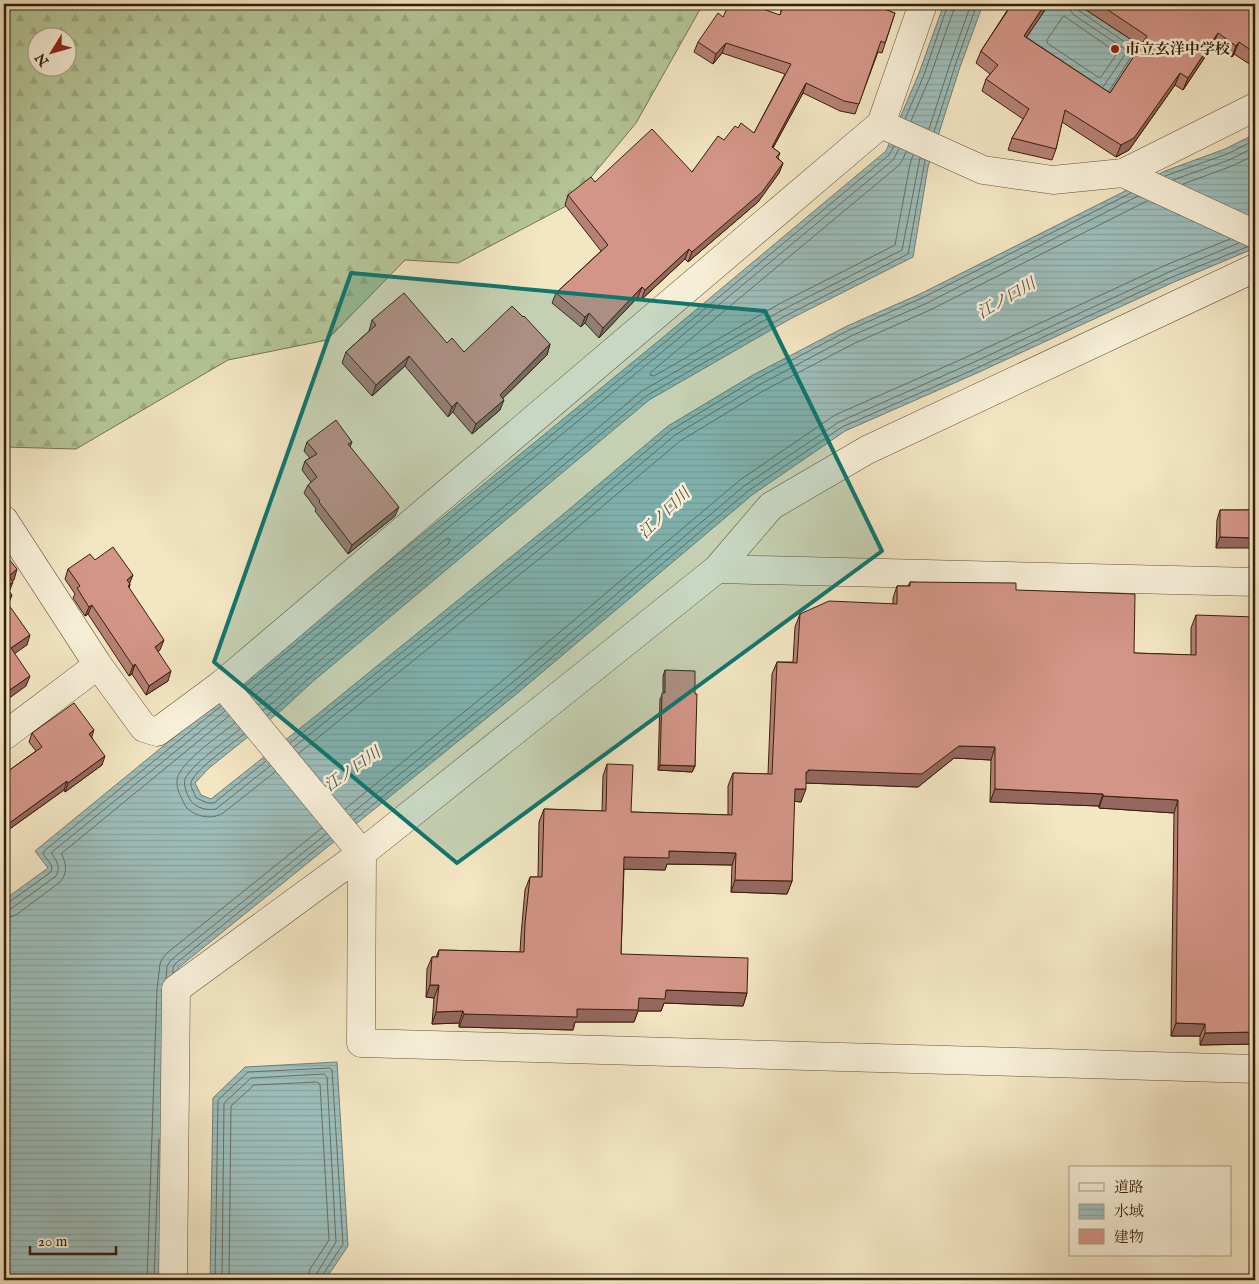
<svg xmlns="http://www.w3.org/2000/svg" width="1259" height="1284" viewBox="0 0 1259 1284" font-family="'IM FELL English','Noto Serif JP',serif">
<defs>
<pattern id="forest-firs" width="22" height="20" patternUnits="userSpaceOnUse" patternTransform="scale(1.25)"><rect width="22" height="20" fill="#b5c698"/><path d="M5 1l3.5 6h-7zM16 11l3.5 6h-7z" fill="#9caa82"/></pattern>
<pattern id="water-rules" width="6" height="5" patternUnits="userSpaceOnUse" patternTransform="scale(1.25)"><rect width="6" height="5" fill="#9dbebb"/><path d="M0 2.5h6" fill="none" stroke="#88a39f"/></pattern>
</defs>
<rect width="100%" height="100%" fill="#f3e6c3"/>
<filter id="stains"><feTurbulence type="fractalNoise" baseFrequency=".004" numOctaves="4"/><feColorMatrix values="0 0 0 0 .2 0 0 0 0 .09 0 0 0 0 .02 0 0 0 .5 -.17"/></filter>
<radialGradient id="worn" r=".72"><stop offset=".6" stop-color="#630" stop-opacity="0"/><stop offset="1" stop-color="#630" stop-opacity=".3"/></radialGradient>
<path fill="url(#forest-firs)" stroke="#767251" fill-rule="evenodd" d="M4 4H703L636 123 568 205 458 263 405 260 327 340 228 360 76 449 4 447ZM38 38H68V68H38Z"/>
<g fill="url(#water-rules)" stroke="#747e74">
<polygon points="944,4 983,4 960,67 928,167 913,257 790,319 649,400 311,683 283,709 209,768 195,783 201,795 211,799 318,714 554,522 668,426 753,375 847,326 920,294 1165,171 1225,149 1255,134 1255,248 1174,282 977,373 845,431 752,495 514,696 178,968 176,989 165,1280 4,1280 4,900 48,868 35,851 661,339 886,151 919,73"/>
<polygon points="1049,4 1077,4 1143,48 1105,104 1020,47"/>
<polygon points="337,1062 348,1246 325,1280 210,1280 213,1098 245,1067"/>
</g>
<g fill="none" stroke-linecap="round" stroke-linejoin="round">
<g stroke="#6a6e62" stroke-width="1">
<polyline points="1069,4 1070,10 1074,15 1126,50 1126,53 1103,87"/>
<polyline points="1075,4 1076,7 1078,10 1135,49 1135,51 1109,91"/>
<polygon points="1064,16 1116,52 1116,55 1101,77 1098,77 1047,43 1047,40 1062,18"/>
<polyline points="905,119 924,75 948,4"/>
<polyline points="911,121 930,77 954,9 954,4"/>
<polyline points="929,129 950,64 971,4"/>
<polyline points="934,132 955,66 977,4"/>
<polyline points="906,152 902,161 898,166 651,372 650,375 654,376 781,303 895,245 910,164 913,155"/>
<polyline points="1165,176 1227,154 1255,140"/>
<polyline points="1173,180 1229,160 1255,147"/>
<polyline points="1183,184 1232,166 1255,155"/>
<polyline points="244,687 664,343 889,155 894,146"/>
<polyline points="248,692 668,347 893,160 899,149"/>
<polyline points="253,697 446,539 450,539 449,543 299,669 271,695 259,705"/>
<polyline points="263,710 276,700 304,674 642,391 784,309 902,250 920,158"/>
<polyline points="267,715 280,705 308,679 646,396 787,315 908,254 925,160"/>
<path d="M235 723C220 735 185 759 178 776 176 782 177 788 180 795 182 799 184 804 187 808 196 817 212 820 223 813L275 772"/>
<path d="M240 729C227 740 191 765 185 779 183 785 187 795 191 801 196 808 208 811 216 809L270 766"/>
<path d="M244 734C234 742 192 772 191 783 190 787 195 794 196 798L208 803H214L266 761"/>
<polyline points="290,743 558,526 671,430 756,379 849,330 922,298 1131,193"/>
<polyline points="294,747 562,531 675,435 759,385 851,336 925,304 1138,196"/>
<polyline points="299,753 566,537 680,441 763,391 855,343 928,311 1147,201"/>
<polyline points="345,809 502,681 740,480 835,415 969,356 1166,265 1230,239"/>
<polyline points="350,815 507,687 744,486 839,422 972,363 1169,272 1239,243"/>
<polyline points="354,820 511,692 748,491 842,427 975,369 1172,277 1247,247"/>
<polyline points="4,904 8,903 51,872 52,866 43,854 44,851 221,706"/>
<path d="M4 910 12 908 56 876C61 867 57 862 52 854V852L225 711"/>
<path d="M4 918 10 917 16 915 60 882C67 874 67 865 62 855V853L229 716"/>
<polyline points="173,973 173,967 175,964 330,838"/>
<polyline points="166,978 167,966 171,960 326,834"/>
<polyline points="147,1280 157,989 160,964 162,959 167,953 322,828"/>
<polyline points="154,1280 159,1139"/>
<polyline points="215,1280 218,1100 248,1072 330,1068 332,1070 343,1244 322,1276 321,1280"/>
<polyline points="222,1280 224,1103 251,1078 324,1074 327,1077 336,1242 317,1273 315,1280"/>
<polyline points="229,1280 231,1106 254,1085 317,1082 320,1084 329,1240 310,1269 307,1280"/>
</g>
<g stroke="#665038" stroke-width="29">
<g id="minor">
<polyline points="881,124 983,170 1053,180 1123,173 1255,107"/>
<polyline points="1123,173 1255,234"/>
<polyline points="4,520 98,665 144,728 157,732 222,684 881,124 923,4"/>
<polyline points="717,569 771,506 867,450 1255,268"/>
<polyline points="222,684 362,853 361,1043 1255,1069"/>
<polyline points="4,736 98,665"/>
<polyline points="173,1280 176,989 362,853 717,569 1255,582"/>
</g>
</g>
<use href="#minor" stroke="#f7efd8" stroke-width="28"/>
</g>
<g fill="#b58075" stroke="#371e0a">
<polygon points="783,4 870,4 895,13 882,53 878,52 855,114 840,111 803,93 773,148 780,153 778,158 783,163 779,173 758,202 688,262 685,259 641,300 638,297 599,338 585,323 581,327 552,303 556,293 601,251 565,205 568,195 595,182 692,172 724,140 738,128 754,133 785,74 722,53 713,64 694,52 698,42 723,17 780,15"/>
<polygon points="997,4 1049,4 1026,37 1110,93 1141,46 1077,4 1255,4 1255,65 1254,67 1234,54 1232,57 1213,45 1183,90 1175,85 1129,150 1116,157 1062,122 1056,149 1052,160 1008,150 1012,138 1023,119 982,91 986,79 990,74 976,63 981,51 1008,9 996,5"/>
<polygon points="372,320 447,343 464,352 550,344 547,355 503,398 500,410 472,434 453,412 448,417 405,366 372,396 342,363 346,352 369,331"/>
<polygon points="307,442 352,442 350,447 395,516 348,554 315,511 316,509 304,493 308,485 311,482 302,470 305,461 310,458 304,451"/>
<polygon points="1220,510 1255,510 1216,548 1217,520"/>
<polygon points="95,560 130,584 129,588 160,650 158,652 168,681 146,695 132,674 129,676 88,614 85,616 73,598 75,594 65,579 68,569"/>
<polygon points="910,582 1016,590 1134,653 1191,655 1191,628 1196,615 1255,1044 1200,1045 1200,1036 1171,1036 1174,813 1099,808 1099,806 990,802 991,760 954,758 918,787 806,783 801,802 794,801 792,881 787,894 731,892 732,865 667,864 665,870 624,869 621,954 747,993 743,1006 664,1003 661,1011 638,1011 634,1022 575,1022 573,1030 459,1027 459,1023 432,1024 434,998 426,997 427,969 432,957 436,957 439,950 520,952 521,935 525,890 530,877 538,877 539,822 544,809 602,811 603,776 607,764 631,812 728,815 728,786 733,773 768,774 772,674 777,662 793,662 795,627 800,614 893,604 893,598 897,586 908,586"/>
<polygon points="665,670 695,694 695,766 692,772 658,770 660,699 663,693 663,676"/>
<polygon points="32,733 92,737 102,765 65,792 64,790 4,833 4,774 36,751 29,742"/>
</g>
<g fill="#94685f" stroke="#371e0a">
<polygon points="1045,4 1049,4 1020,47 1024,36"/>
<polygon points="1218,33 1213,45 1183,90 1188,78"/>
<polygon points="1239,42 1234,54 1232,57 1236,46"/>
<polygon points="726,43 722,53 713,64 716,54"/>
<polygon points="1180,73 1175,85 1129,150 1116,157 1121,145"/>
<polygon points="806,83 803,93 768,157 772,147"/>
<polygon points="783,163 779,173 758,202 688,262 692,252"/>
<polygon points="689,249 685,259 641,300 645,290"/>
<polygon points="642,287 638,297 599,338 603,328"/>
<polygon points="589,313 585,323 581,327 585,317"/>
<polygon points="550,344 547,355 496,405 500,395"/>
<polygon points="409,356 405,366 372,396 376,385"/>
<polygon points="504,400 500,410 472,434 476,424"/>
<polygon points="457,402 453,412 448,417 452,407"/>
<polygon points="399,507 395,516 348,554 352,545"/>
<polygon points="1220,537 1255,538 1255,548 1216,548"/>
<polygon points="17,569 14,580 5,586 9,576"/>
<polygon points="133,575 129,585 130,584 127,594 127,580"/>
<polygon points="13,582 9,592 6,587"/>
<polygon points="12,595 8,605 6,601"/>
<polygon points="92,605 88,614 85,616 89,607"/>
<polygon points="30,635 27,645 7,659 11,648"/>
<polygon points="164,640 160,650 151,656 155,647"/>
<polygon points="135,664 132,674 129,676 133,666"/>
<polygon points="171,671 168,681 146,695 149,686"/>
<polygon points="30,676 26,686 4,702 4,694"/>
<polygon points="94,730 91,739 89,734"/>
<polygon points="959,746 995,747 991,760 954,758 918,787 804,783 806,772 808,770"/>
<polygon points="105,756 102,765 65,792 68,783"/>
<polygon points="660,765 695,766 692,772 658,770"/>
<polygon points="67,781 64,790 4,833 4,827"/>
<polygon points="795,789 806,789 801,802 790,801"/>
<polygon points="995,789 1103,794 1099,806 990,802"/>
<polygon points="1103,796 1178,800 1174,813 1099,808"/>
<polygon points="669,851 736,853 732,865 667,864 665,870 619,869 624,857"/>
<polygon points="735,880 792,881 787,894 731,892"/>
<polygon points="430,985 439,985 434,998 426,997"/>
<polygon points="666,990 747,993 743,1006 664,1003 661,1011 638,1011 634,1022 575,1022 573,1030 459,1027 464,1014 577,1009 639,998"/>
<polygon points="463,1011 459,1023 432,1024 436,1012"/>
<polygon points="1176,1023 1205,1024 1200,1036 1171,1036"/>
<polygon points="1255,1032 1255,1044 1200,1045 1205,1033"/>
</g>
<g fill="#d39588" stroke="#371e0a">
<polygon points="729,4 749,4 780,15 784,4 870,4 895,13 885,43 881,41 859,104 844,101 806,83 772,147 780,153 776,157 783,163 762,192 692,252 689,249 645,290 642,287 603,328 589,313 585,317 556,293 608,245 568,195 591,177 595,182 652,129 692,172 718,136 724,140 735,126 738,128 741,123 754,133 791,64 726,43 716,54 698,42 718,13 723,17"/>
<polygon points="1012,4 1045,4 1024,36 1110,93 1147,36 1099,4 1255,4 1255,53 1239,42 1236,46 1218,33 1188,78 1180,73 1134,138 1121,145 1065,110 1056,149 1012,138 1029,109 986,79 998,65 981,51"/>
<polygon points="404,293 447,343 452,338 464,352 512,306 523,317 524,316 550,344 500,395 504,400 476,424 457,402 452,407 409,356 376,385 346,352 376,325 372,320"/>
<polygon points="336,420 352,442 348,444 399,507 352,545 319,502 320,501 308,485 317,477 305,461 317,454 307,442"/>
<polygon points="1220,510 1255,510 1255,538 1220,537"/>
<polygon points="113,547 133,575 127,580 130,584 128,586 164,640 155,647 171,671 149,686 135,664 133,666 92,605 89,607 77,588 80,586 68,569 90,554 95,560"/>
<polygon points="4,553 17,569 9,576 13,582 6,587 12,595 6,601 30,635 11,648 30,676 4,694"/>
<polygon points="910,582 1016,583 1016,590 1135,594 1134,653 1196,655 1196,615 1255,617 1255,1032 1205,1033 1205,1024 1176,1023 1178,800 1103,796 1103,794 995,789 995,747 959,746 922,774 808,770 808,772 806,772 806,789 795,789 792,881 735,880 736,853 669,851 669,858 624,857 621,954 748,958 747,993 666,990 665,999 639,998 638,1010 577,1009 577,1017 464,1014 463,1011 436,1012 439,985 430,985 432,957 438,957 439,950 524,952 525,923 530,877 542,877 544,809 606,811 607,764 633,765 631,812 732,815 733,773 772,774 777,662 797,663 800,614 829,601 897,604 897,586 910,586"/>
<polygon points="665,670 695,671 695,694 697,694 695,766 660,765 662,693 665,693"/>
<polygon points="74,703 94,730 89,734 105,756 68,783 67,781 4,827 4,774 42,747 32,733"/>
</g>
<path fill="#0f766e" fill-opacity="0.2" stroke="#0f766e" stroke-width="4" stroke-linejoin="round" d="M351 273 765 311 882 551 457 863 214 662Z"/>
<circle fill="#8f2418" stroke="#f7efd8" stroke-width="2" cx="1115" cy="49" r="5"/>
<g text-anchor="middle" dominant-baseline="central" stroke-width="5" stroke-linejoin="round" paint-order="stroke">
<g font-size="15" font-weight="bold" fill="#371e0a" stroke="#f7efd8" text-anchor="start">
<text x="1125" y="49">市立玄洋中学校</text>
</g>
<g font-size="16" font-style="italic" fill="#564e3f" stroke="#f7efd8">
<text transform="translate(1007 299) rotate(-30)">江ノ口川</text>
<text transform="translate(665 514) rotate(-44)">江ノ口川</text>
<text transform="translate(353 770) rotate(-35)">江ノ口川</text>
</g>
</g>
<rect width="1259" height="1284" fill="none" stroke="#f3e6c3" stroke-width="20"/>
<rect x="5" y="5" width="1249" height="1274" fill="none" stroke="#371e0a" stroke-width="2.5"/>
<rect x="10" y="10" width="1239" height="1264" fill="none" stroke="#371e0a"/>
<rect x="1069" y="1166" width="162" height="90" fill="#f7efd8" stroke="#aa9b86"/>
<rect x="1079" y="1183" width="25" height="8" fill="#f7efd8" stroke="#aa9b86"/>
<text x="1114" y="1192" font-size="15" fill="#371e0a">道路</text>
<rect x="1079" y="1204" width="25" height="15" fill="url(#water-rules)" stroke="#aa9b86"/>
<text x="1114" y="1216" font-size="15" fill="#371e0a">水域</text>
<rect x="1079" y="1229" width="25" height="15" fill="#d39588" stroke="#aa9b86"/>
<text x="1114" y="1242" font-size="15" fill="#371e0a">建物</text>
<g transform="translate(52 52) rotate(233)"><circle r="24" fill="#f7efd8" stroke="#aa9b86"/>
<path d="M0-4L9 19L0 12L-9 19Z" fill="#8f2418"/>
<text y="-8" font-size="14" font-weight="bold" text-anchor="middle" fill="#371e0a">N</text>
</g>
<path d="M30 1246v8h86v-8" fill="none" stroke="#371e0a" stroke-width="2.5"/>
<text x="38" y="1246" font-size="15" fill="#371e0a" stroke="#f7efd8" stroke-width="4" paint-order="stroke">20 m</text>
<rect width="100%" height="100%" filter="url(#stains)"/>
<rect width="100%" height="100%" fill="url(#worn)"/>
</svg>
